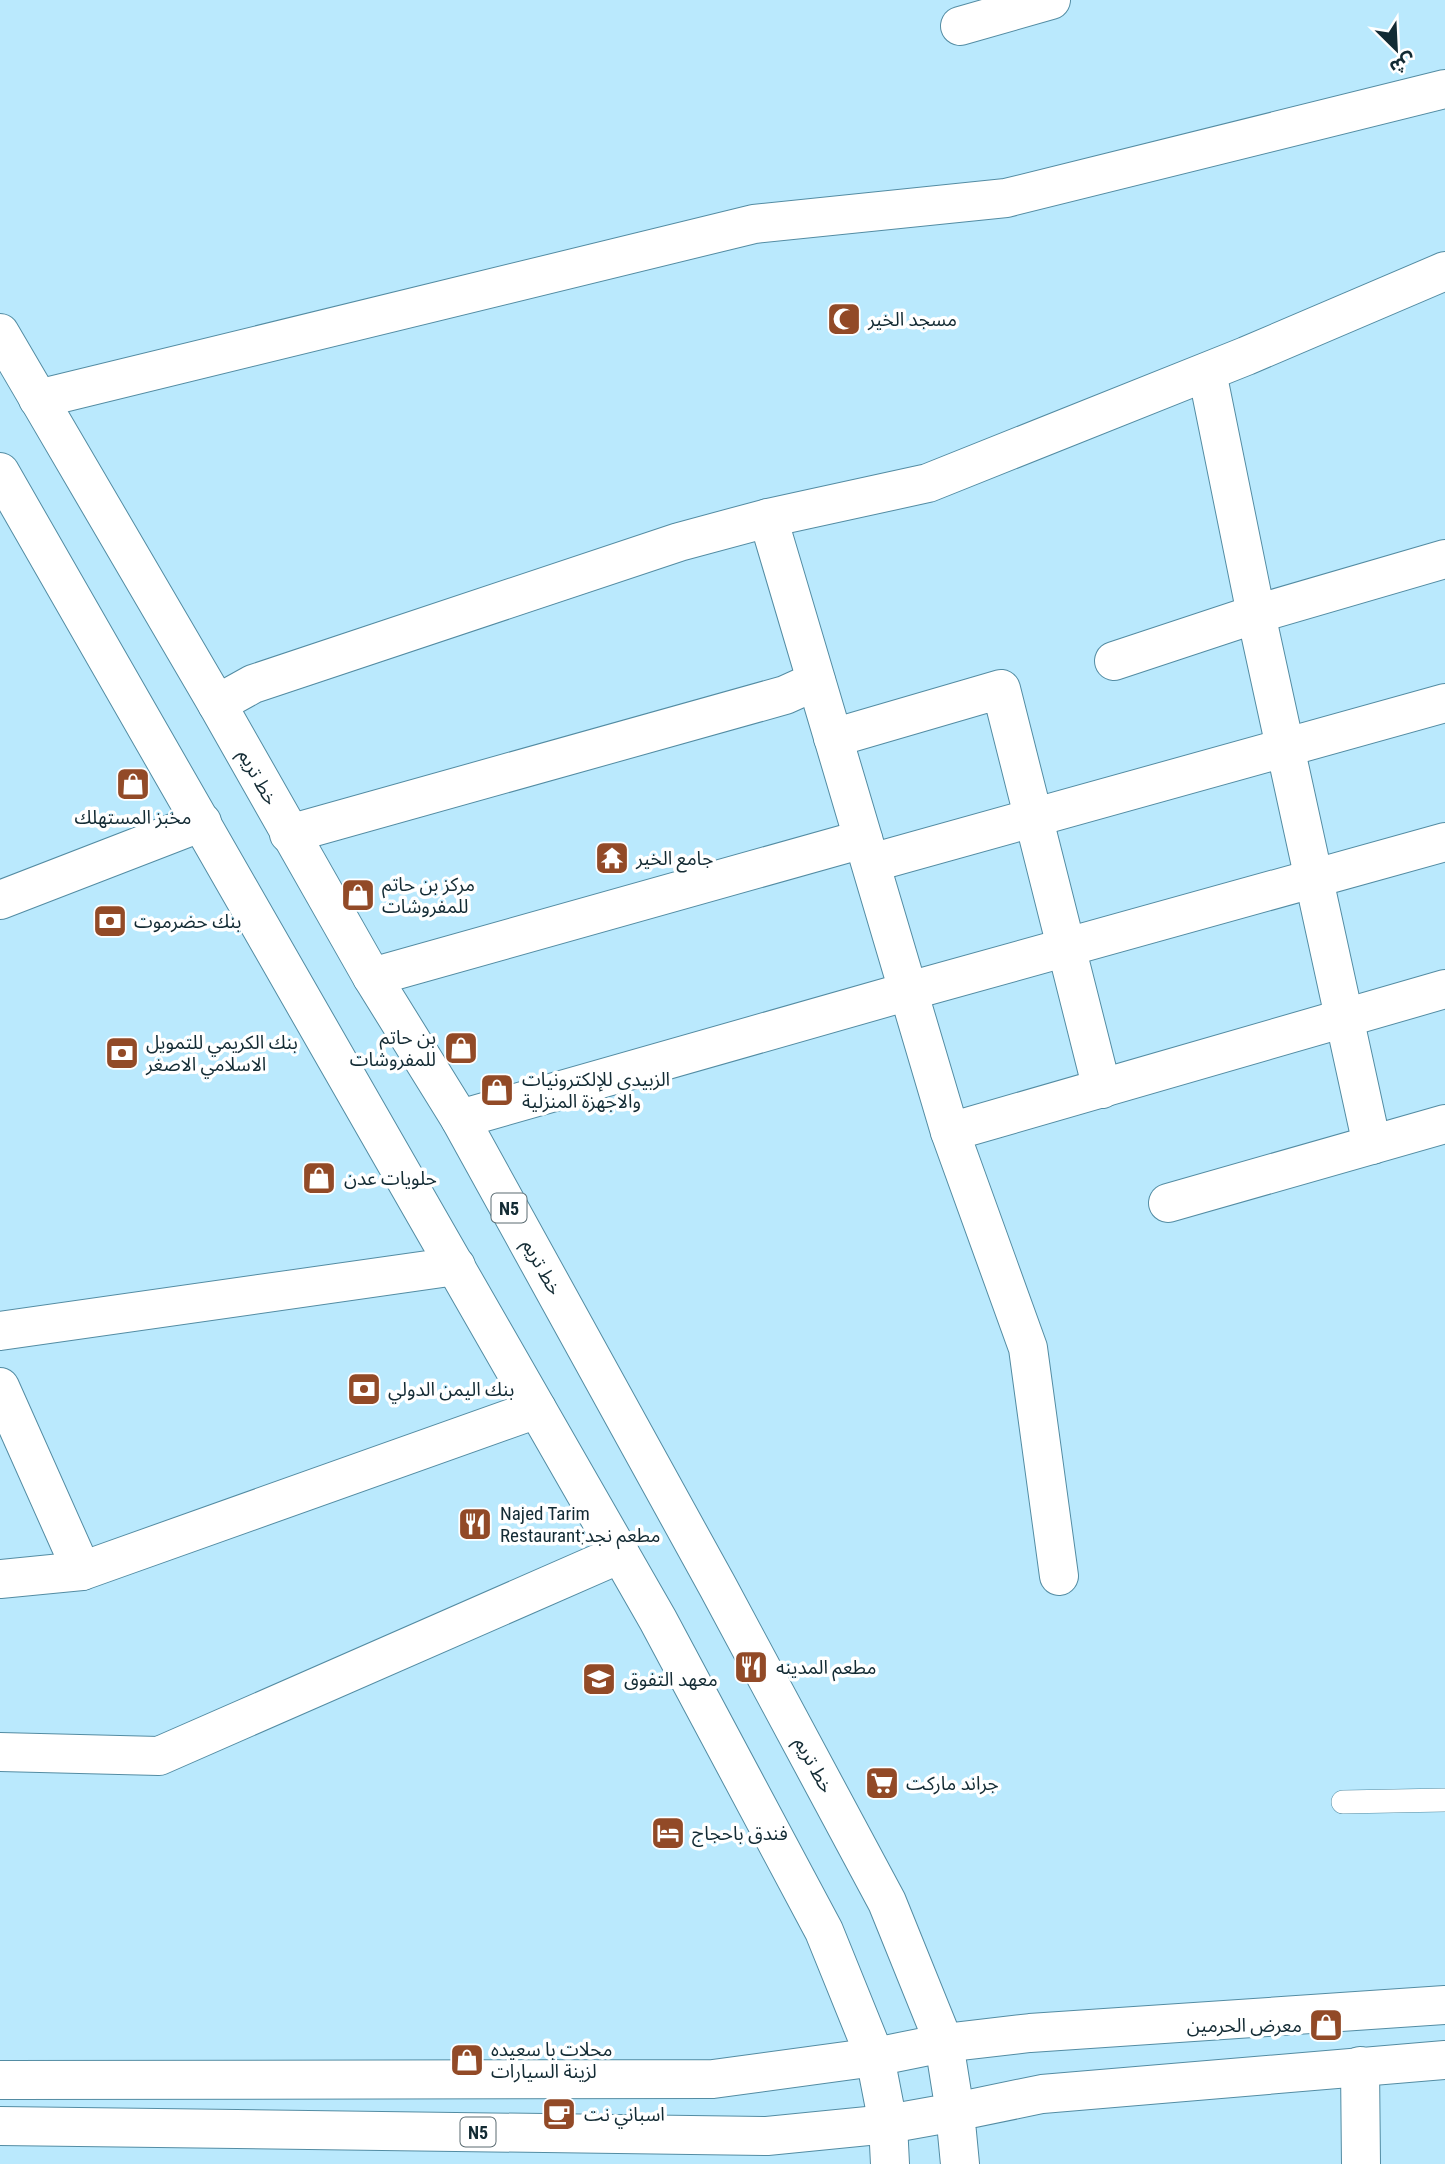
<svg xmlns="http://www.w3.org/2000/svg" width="1445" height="2164" viewBox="0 0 1445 2164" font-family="'Roboto Condensed','Noto Sans Arabic',sans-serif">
<rect width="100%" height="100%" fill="#bae9fd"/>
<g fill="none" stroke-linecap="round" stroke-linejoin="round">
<g stroke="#538ca3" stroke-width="24">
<polyline id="lane" points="1343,1802 1445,1800"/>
</g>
<g stroke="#538ca3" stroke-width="40">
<g id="street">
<polyline points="960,26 1051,0"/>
<polyline points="1207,372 1256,614 1372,1145"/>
<polyline points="38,399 754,224 1006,198 1445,89"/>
<polyline points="768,518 950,1132 1028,1348 1059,1576"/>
<polyline points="1114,661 1256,614 1445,559"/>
<polyline points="833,738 1001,689 1102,1089"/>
<polyline points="289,834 785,695 816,681"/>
<polyline points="871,863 1445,703"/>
<polyline points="0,900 202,822"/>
<polyline points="372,977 863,839"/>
<polyline points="460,1119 909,991 1445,842"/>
<polyline points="950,1132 1445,989"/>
<polyline points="1168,1203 1445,1124"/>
<polyline points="0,1331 456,1266"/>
<polyline points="0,1387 82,1571"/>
<polyline points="0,1579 82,1571 537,1409"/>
<polyline points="0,1752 159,1756 620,1554"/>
<polyline points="1360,2066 1361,2164"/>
</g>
</g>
<g stroke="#538ca3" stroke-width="40">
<g id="secondary">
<polyline points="217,704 253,684 679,542 768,518 928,483 1246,356 1445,271"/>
<polyline points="944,2043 1030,2033 1445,2005"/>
<polyline points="888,2124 890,2164"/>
<polyline points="960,2164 955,2112 1042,2094 1445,2060"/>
</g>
</g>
<g stroke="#538ca3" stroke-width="40">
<g id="highway">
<polyline points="0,333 217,704 372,977 460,1119 718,1587 887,1902 944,2043 955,2112 888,2124 767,2136 0,2126"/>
<polyline points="0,472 658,1620 824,1931 875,2057 888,2124"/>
<polyline points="0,2080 713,2079 875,2057 944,2043"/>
</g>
</g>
<use href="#lane" stroke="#fff" stroke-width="23"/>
<use href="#street" stroke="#fff" stroke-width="38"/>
<use href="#secondary" stroke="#fff" stroke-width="38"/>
<use href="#highway" stroke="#fff" stroke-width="38"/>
</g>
<defs>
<g id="mosque-square" transform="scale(1.75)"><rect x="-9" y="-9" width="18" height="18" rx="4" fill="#924a27" stroke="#fff"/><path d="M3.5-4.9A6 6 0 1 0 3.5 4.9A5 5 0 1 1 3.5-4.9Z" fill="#fff"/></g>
<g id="shop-square" transform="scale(1.75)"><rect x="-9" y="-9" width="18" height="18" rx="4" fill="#924a27" stroke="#fff"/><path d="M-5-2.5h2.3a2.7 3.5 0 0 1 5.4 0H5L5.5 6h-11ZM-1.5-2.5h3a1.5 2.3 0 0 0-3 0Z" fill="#fff"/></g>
<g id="temple-square" transform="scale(1.75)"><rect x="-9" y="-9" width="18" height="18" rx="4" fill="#924a27" stroke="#fff"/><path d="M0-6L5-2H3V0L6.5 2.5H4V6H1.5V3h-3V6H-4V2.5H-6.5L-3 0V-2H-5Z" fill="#fff"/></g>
<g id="bank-square" transform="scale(1.75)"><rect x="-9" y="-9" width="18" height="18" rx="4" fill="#924a27" stroke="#fff"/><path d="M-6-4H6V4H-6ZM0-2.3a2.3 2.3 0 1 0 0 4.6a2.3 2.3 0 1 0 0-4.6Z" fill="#fff"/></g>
<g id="restaurant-square" transform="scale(1.75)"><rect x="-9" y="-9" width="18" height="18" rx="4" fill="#924a27" stroke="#fff"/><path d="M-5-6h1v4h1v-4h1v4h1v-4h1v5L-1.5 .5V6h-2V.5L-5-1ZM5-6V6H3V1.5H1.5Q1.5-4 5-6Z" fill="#fff"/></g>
<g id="university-square" transform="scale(1.75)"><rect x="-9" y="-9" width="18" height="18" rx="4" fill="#924a27" stroke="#fff"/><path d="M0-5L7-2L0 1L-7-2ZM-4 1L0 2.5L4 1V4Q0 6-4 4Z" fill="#fff"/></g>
<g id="supermarket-square" transform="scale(1.75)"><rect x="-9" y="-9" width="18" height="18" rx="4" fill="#924a27" stroke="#fff"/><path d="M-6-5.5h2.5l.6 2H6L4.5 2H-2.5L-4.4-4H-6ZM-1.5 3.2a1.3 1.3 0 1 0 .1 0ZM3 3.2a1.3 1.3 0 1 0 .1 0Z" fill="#fff"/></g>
<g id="hotel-square" transform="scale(1.75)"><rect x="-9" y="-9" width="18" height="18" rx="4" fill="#924a27" stroke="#fff"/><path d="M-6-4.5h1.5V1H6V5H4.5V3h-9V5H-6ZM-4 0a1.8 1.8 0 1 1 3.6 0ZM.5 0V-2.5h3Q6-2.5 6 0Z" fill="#fff"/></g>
<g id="cafe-square" transform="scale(1.75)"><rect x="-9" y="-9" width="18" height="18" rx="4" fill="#924a27" stroke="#fff"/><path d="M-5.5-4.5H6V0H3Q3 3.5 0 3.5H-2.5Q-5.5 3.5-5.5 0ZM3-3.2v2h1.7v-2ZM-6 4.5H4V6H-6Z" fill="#fff"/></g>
</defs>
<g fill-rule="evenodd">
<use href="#mosque-square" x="844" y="319"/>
<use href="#shop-square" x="133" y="784"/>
<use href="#temple-square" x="612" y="858"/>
<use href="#shop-square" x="358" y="895"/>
<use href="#bank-square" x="110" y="921"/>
<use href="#shop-square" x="461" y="1048"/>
<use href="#bank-square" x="122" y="1053"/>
<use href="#shop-square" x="497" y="1090"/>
<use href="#shop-square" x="319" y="1178"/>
<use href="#bank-square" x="364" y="1389"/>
<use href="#restaurant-square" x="475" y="1524"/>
<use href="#restaurant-square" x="751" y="1667"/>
<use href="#university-square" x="599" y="1679"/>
<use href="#supermarket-square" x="882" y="1783"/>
<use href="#hotel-square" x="668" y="1833"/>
<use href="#shop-square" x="1326" y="2025"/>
<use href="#shop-square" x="467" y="2060"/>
<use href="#cafe-square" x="559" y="2114"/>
</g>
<g text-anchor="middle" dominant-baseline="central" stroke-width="7" stroke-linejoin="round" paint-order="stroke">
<g fill="#fff" stroke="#5a6b71" stroke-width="2">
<rect x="491.5" y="1193.5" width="35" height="29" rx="5"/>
<rect x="460.5" y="2117.5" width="35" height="29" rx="5"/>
</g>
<g font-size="18" font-weight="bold" fill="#132b34">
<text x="509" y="1208">N5</text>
<text x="478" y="2132">N5</text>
</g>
<g font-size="19" fill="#132b34" stroke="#fff" text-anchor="start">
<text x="868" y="319">مسجد الخير</text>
<text x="133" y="817" text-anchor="middle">مخبز المستهلك</text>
<text x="636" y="858">جامع الخير</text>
<text x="382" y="884">مركز بن حاتم<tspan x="382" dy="22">للمفروشات</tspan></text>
<text x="134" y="921">بنك حضرموت</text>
<text x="436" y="1037" text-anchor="end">بن حاتم<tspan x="436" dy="22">للمفروشات</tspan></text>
<text x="146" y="1042">بنك الكريمي للتمويل<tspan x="146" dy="22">الاسلامي الاصغر</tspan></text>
<text x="522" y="1079">الزبيدي للإلكترونيات<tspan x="522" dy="22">والاجهزة المنزلية</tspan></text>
<text x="344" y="1178">حلويات عدن</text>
<text x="388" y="1389">بنك اليمن الدولي</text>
<text x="500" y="1513">Najed Tarim<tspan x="500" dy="22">Restaurant;مطعم نجد</tspan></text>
<text x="776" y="1667">مطعم المدينه</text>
<text x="624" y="1679">معهد التفوق</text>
<text x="906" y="1783">جراند ماركت</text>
<text x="692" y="1833">فندق باحجاج</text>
<text x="1302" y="2025" text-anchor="end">معرض الحرمين</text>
<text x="491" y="2049">محلات با سعيده<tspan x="491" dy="22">لزينة السيارات</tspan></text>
<text x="584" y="2114">اسباني نت</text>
</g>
<g font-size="19" fill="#132b34" stroke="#fff">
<text transform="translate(258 777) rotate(61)">خط تريم</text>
<text transform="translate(542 1267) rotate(61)">خط تريم</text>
<text transform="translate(814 1765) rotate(62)">خط تريم</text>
</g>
</g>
<g transform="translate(1396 49) rotate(156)" stroke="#ffffff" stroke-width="5" paint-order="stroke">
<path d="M0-5L12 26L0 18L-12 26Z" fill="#132b34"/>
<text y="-10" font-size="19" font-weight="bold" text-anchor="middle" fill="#132b34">ش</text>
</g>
</svg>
